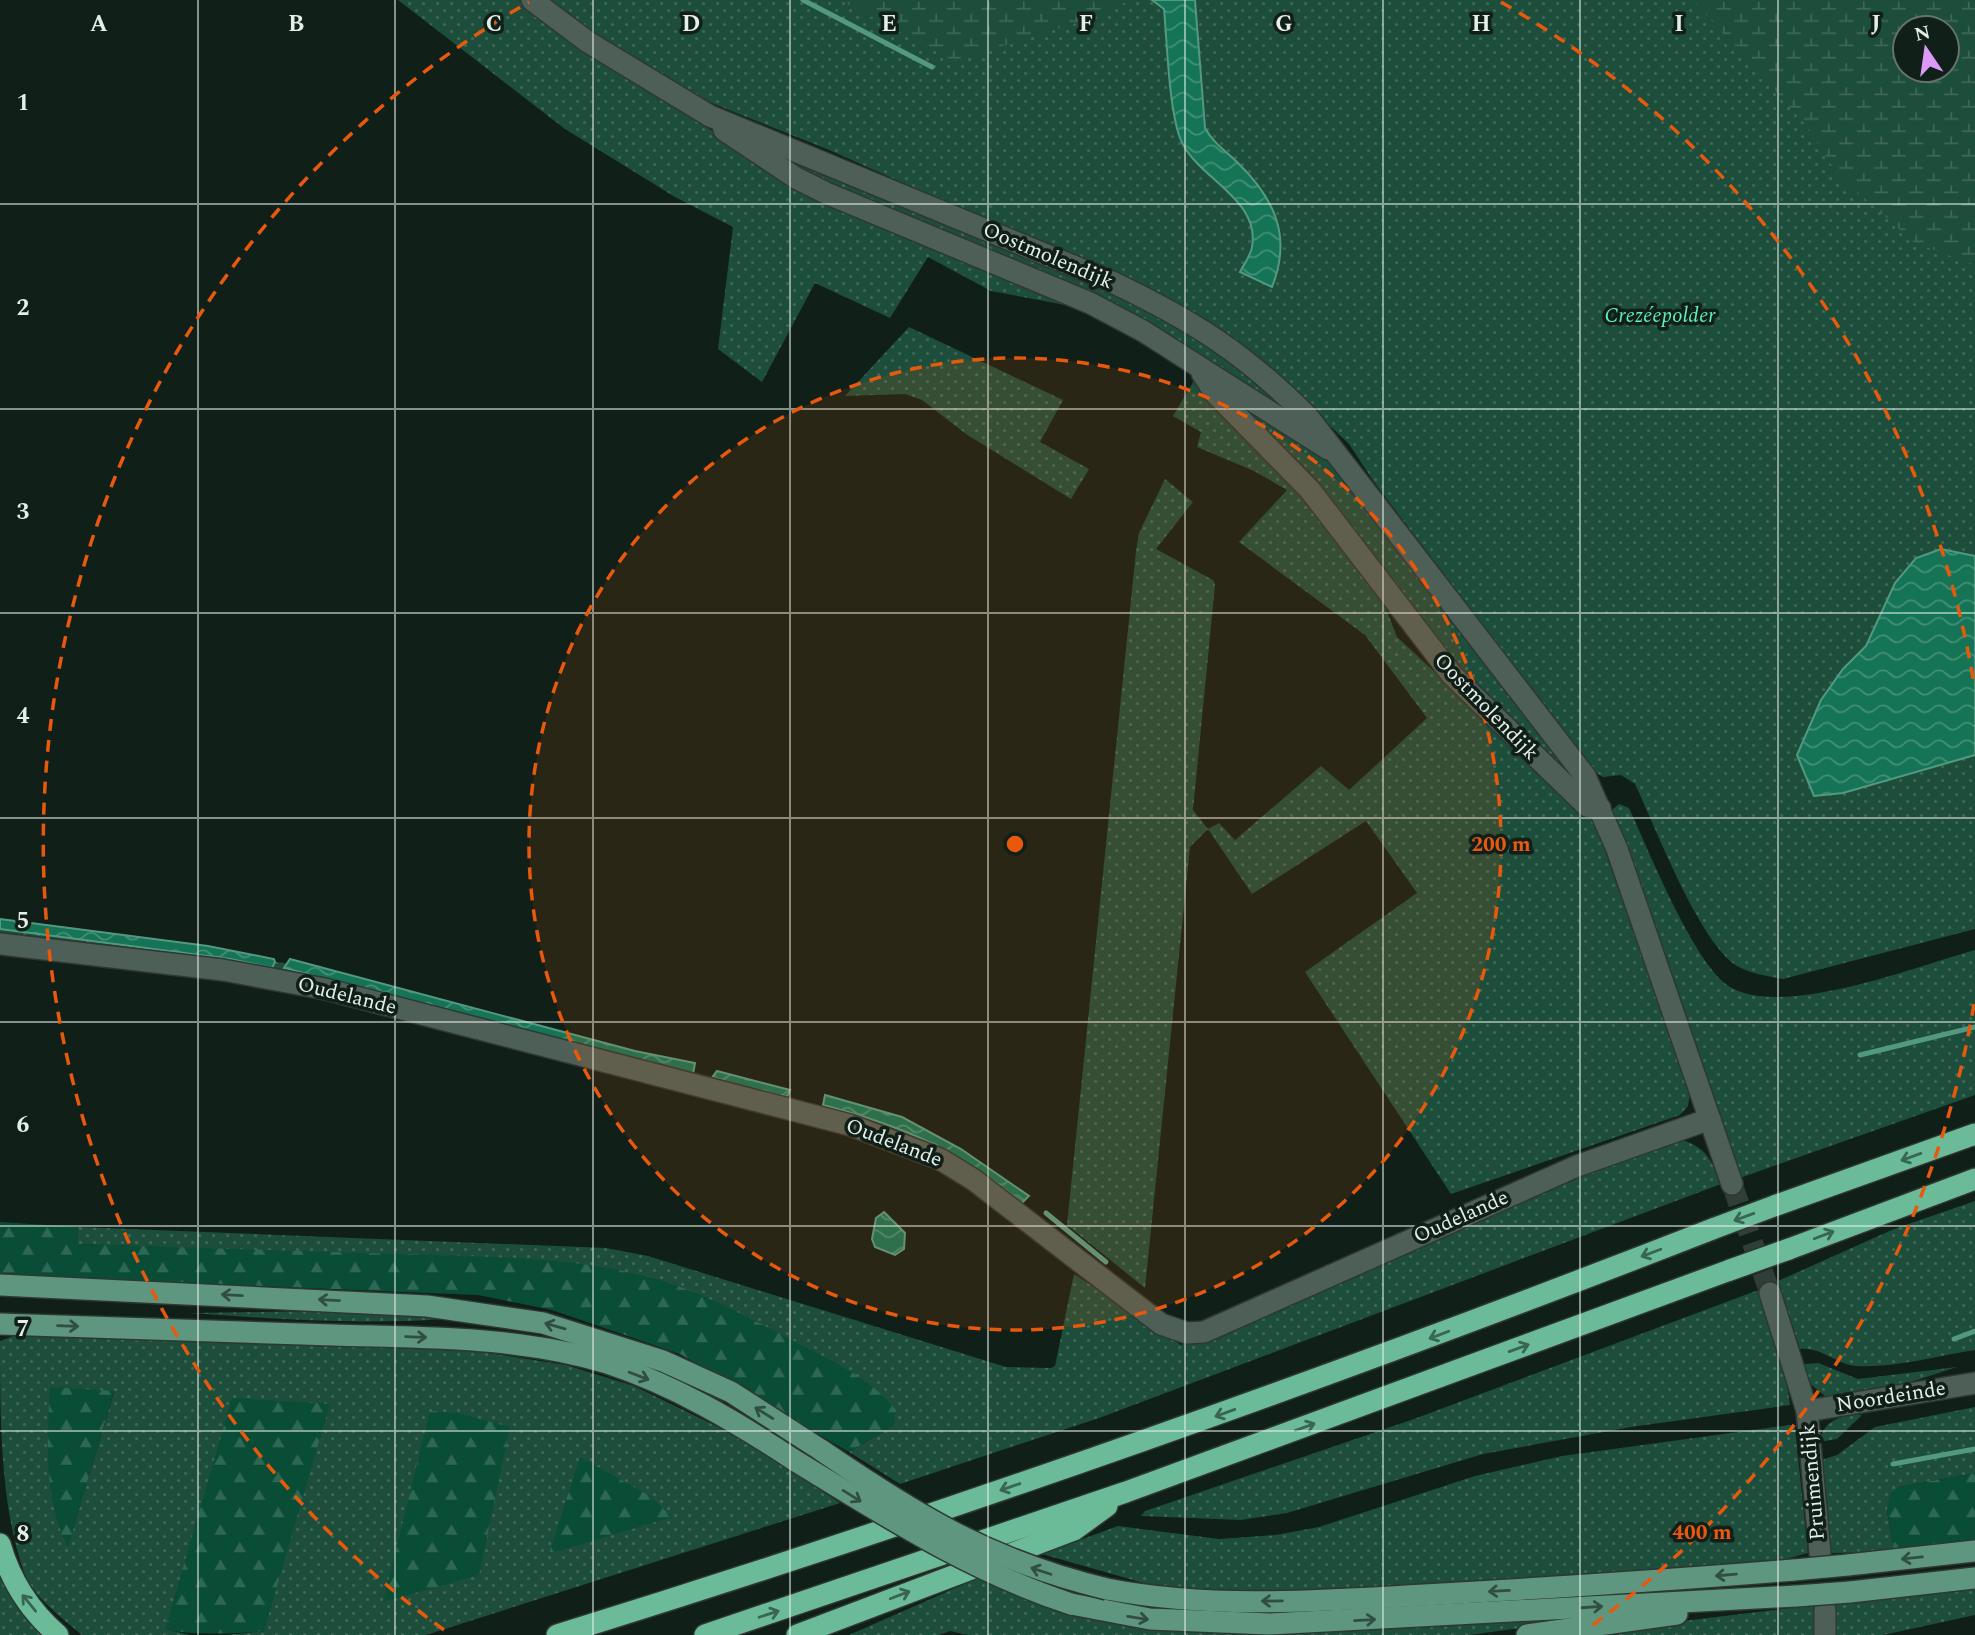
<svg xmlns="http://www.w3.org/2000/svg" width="1975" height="1635" viewBox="0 0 1975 1635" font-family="Spectral,serif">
<defs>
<pattern id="grass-dots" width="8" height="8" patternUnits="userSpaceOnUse" patternTransform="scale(1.75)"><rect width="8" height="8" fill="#1d4d3b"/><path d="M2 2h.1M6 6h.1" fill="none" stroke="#3e6758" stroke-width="1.8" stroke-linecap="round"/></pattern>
<pattern id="forest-firs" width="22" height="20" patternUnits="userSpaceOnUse" patternTransform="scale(1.75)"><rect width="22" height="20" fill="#0a4d37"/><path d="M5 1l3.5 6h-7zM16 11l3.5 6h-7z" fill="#2e6754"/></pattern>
<pattern id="wetland-marsh" width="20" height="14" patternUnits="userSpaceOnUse" patternTransform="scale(1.75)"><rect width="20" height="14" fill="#1d4d3b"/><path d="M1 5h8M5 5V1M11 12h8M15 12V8" fill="none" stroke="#3e6758"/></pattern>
<pattern id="water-waves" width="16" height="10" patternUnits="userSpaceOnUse" patternTransform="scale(1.75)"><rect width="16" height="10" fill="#157455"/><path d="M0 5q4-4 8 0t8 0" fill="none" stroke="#428f76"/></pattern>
</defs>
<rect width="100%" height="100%" fill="#111f19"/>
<g fill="url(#grass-dots)" fill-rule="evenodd">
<polygon points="398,0 519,0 670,105 825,200 1092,310 991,291 928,257 890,318 815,283 762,382 718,349 733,227 675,197 565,129"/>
<path d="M544 0H1975V929L1783 979C1768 976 1751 974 1737 966 1699 942 1656 828 1635 784L1621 775 1603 777 1593 771 1374 482 1349 444 1266 365 1168 301 829 150 704 100 636 64ZM1905 28H1947V70H1905Z"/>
<polygon points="750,140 1108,286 1227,354 1308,424 1218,371 831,188"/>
<polygon points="909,327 1063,400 1040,442 1089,469 1071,499 966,434 922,400 905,394 845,396"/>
<polygon points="1195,379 1299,484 1379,591 1397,637 1588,814 1596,825 1690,1093 1688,1106 1680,1115 1451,1194 1305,972 1417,893 1366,821 1252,894 1208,829 1190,847 1145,1288 1067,1225 1136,551 1139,533 1165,479 1193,502 1156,549 1213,580 1215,585 1193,810 1208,829 1219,823 1235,840 1321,766 1349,790 1427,718 1365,635 1239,542 1287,490 1254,471 1197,447 1201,432 1173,416"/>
<polygon points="1216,383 1336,459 1583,788 1455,670"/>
<path d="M1619 804 1629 808C1649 851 1692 959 1727 985 1778 1021 1917 966 1975 950V1095L1740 1178 1611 819 1612 810Z"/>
<polygon points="0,929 230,959 272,967 275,962 285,963 286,976 0,939"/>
<path d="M1682 1140C1707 1148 1712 1161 1721 1184L1099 1418 900 1484 849 1452 894 1425 674 1285 601 1268 549 1261 77 1244 78 1227 606 1248 648 1256 1006 1367 1051 1368 1055 1366 1074 1274 1181 1345C1308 1302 1428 1237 1552 1186 1595 1169 1637 1151 1682 1140Z"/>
<path d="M1975 1201V1350C1937 1356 1895 1368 1856 1366 1837 1365 1822 1347 1800 1349L1778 1281 1894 1229Z"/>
<polygon points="1761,1289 1784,1362 1790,1405 1631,1427 1483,1454 1287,1513 1241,1520 1141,1516 1145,1511 1414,1419"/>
<path d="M330 1311 395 1313 443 1319C359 1325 274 1319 190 1313Z"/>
<path d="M19 1334 444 1346 566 1365 634 1386 743 1439 840 1503 426 1635H225L265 1631 165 1629 190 1635H82C63 1619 42 1603 28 1582 0 1516 0 1417 0 1341ZM113 1391 114 1392 68 1546 55 1505 48 1437Z"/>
<polygon points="1818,1363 1858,1379 1957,1367 1871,1395 1826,1397 1808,1382 1804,1364"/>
<polygon points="1975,1407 1975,1473 1899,1487 1887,1510 1894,1552 1831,1553 1821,1460 1837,1455 1875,1427"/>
<path d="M1854 1414 1862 1415 1837 1439 1819 1442C1825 1421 1834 1419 1854 1414Z"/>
<polygon points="1790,1425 1795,1428 1808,1553 1754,1568 1415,1592 1222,1595 1154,1586 1042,1554 1118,1526 1219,1539 1276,1535 1319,1527 1475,1476 1562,1456"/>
<polygon points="0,1578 32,1623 45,1635 0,1635"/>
<polygon points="978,1578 1035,1603 1084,1616 1618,1615 1469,1635 968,1635 950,1631 939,1635 849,1635"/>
<polygon points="1975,1588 1975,1615 1883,1635 1833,1635 1832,1605"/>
<polygon points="1815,1605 1815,1635 1568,1635"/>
</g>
<g fill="url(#forest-firs)">
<path d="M0 1222 78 1227V1244C184 1247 290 1251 396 1254 488 1257 588 1255 675 1285 717 1300 757 1322 796 1342 830 1360 871 1378 896 1410L894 1425 849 1452 680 1354 552 1310 478 1295 0 1275Z"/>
<path d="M50 1387 114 1391 68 1547C43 1500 47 1437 50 1387Z"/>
<path d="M232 1398 330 1404 264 1631C231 1634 198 1635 165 1630Z"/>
<polygon points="430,1411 458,1413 510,1427 479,1575 383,1602"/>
<polygon points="580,1457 650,1496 672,1517 549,1554"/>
<polygon points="1975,1473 1975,1542 1894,1552 1887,1510 1890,1494 1899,1487"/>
</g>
<g fill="url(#wetland-marsh)" fill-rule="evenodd">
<polygon points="840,0 1129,0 1105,14 954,61"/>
<path d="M1693 0H1975V265L1915 243 1838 175 1805 124ZM1905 28H1947V70H1905Z"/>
</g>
<g fill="url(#water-waves)" stroke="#539982" stroke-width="2">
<path d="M1152 0H1195L1205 128C1213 143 1226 151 1238 163 1275 199 1292 237 1272 287L1240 272C1244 264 1251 255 1252 247 1261 198 1195 178 1180 138 1169 109 1167 42 1164 9Z"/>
<polygon points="1941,549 1975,556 1975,755 1843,793 1814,796 1797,755 1821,700 1843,669 1866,646 1895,583 1916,558"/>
<polygon points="0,919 208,946 274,959 275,962 272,968 230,959 0,929"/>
<polygon points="290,959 635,1051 695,1063 693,1074 284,968"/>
<polygon points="717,1071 790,1090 787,1097 711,1079"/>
<path d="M825 1095 902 1117 961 1149 1029 1196 1022 1203C955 1149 906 1127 823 1105Z"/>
<polygon points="884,1212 905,1233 904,1249 895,1255 875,1247 872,1239 876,1218"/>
</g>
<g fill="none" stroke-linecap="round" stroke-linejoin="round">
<g stroke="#539982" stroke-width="5">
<polyline points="803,0 932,67"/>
<polyline points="1860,1055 1975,1027"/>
<polyline points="1046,1213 1106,1262"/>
<polyline points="1954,1339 1975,1331"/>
<polyline points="1893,1464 1975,1449"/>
</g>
<polyline stroke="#313e38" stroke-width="21" stroke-dasharray="21 10" stroke-linecap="butt" points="1732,1184 1770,1293"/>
<g stroke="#2f3733" stroke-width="24">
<g id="minor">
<path d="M532 0 588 42 710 116 1112 282C1194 321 1244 353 1308 417L1585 776 1617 849 1732 1184"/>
<polyline points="724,130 796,178 826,193 1090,303 1143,331 1328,449"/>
<polyline points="1202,373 1214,392 1310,490 1452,675 1587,806 1600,808"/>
<polyline points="0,944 223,970 325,989 850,1125 940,1159 974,1180 1161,1324 1187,1333 1204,1332 1577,1166 1710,1119"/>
<polyline points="1770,1293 1807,1411 1820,1553"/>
<polyline points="1807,1411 1975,1383"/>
<polyline points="1825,1610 1825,1635"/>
</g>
</g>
<g stroke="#2f3733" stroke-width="24">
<g id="major">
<polyline points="0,1285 427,1306 543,1323 663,1361 731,1392 821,1450"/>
<path d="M0 1324C111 1328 222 1331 333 1335 424 1338 519 1336 607 1363 674 1385 735 1421 794 1460"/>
<polyline points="1848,1565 1975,1551"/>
<path d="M1107 1589C1212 1609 1318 1601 1424 1595 1548 1588 1671 1580 1794 1570"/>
<polyline points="1850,1592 1975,1578"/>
<polyline points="1071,1604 1150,1619 1269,1624 1796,1596"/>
<polyline points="1527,1635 1677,1614"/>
</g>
</g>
<g stroke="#2f3733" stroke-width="24">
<g id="highway">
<polyline points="1774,1206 1975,1134"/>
<polyline points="1789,1249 1975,1179"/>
<path d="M0 1544C10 1579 30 1611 58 1635"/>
<path d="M557 1635C948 1514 1333 1377 1715 1228"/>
<polyline points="705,1635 1126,1492 1730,1270"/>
<polyline points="797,1635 1074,1530 1107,1506"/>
</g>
</g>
<use href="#minor" stroke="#4e5f57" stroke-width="21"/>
<use href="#major" stroke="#5f967f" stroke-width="21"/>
<use href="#highway" stroke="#6bbb99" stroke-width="21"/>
<g stroke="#2f3733" stroke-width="24" stroke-linecap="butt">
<g id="major-bridge">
<path d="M821 1450C919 1517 991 1561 1107 1589"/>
<path d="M794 1460C884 1515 970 1571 1071 1604"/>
<polyline points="1794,1570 1848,1565"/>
<polyline points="1796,1596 1850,1592"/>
</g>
</g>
<g stroke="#2f3733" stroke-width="24" stroke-linecap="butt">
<g id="highway-bridge">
<polyline points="1715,1228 1774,1206"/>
<polyline points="1730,1270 1789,1249"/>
</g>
</g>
<use href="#major-bridge" stroke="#5f967f" stroke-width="21"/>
<use href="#highway-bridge" stroke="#6bbb99" stroke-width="21"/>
</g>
<defs><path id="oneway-shaft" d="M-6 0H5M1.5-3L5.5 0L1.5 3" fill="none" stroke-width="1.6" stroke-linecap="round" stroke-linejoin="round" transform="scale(1.75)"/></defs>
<g stroke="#396553">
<use href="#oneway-shaft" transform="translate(1911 1157) rotate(160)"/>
<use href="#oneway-shaft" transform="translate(1744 1217) rotate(160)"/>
<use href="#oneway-shaft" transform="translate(1824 1235) rotate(-21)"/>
<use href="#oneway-shaft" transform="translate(1651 1253) rotate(159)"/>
<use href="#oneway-shaft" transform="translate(1439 1335) rotate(159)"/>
<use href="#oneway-shaft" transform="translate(1519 1348) rotate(-20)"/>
<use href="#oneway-shaft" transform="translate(1225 1413) rotate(160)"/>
<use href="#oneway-shaft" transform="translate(1305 1427) rotate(-20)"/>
<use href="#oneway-shaft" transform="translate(1010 1487) rotate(161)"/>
<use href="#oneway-shaft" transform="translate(900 1595) rotate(-21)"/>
<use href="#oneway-shaft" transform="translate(29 1603) rotate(-129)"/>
<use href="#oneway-shaft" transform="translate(769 1614) rotate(-18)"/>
</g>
<g stroke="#304f42">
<use href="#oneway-shaft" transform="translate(232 1295) rotate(-177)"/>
<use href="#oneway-shaft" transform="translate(329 1300) rotate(-177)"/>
<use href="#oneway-shaft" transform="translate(68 1326) rotate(2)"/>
<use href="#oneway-shaft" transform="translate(555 1326) rotate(-164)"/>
<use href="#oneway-shaft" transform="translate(416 1337) rotate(2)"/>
<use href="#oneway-shaft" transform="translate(639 1376) rotate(21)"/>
<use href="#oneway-shaft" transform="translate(764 1413) rotate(-148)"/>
<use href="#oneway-shaft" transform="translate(852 1496) rotate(32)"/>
<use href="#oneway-shaft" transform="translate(1912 1558) rotate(174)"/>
<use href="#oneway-shaft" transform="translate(1041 1571) rotate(-162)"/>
<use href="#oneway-shaft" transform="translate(1726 1575) rotate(175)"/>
<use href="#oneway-shaft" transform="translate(1499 1591) rotate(177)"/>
<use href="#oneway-shaft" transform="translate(1272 1601) rotate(179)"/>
<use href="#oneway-shaft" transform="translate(1592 1607) rotate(-4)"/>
<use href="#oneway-shaft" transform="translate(1138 1618) rotate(9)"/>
<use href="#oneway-shaft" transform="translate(1365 1620) rotate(-3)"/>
</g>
<path fill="none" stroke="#e5efea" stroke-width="2" stroke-opacity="0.55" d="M198 0V1635M395 0V1635M593 0V1635M790 0V1635M988 0V1635M1185 0V1635M1383 0V1635M1580 0V1635M1778 0V1635M0 204H1975M0 409H1975M0 613H1975M0 818H1975M0 1022H1975M0 1226H1975M0 1431H1975"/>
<circle cx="1015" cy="844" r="486" fill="#e8590c" fill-opacity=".12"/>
<g fill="none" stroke="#e8590c" stroke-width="3.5" stroke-dasharray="12 9">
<circle cx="1015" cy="844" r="486"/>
<path d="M1974 1004A972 972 0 0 1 1586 1630M444 1630A972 972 0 0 1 529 2M1501 2A972 972 0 0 1 1974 684"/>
</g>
<g text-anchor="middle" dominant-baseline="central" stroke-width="7" stroke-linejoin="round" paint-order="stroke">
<g font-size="21" fill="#e5efea" stroke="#111f19">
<text transform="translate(1048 256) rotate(23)">Oostmolendijk</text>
<text transform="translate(1486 707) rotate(46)">Oostmolendijk</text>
<text transform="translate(347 996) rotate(14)">Oudelande</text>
<text transform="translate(894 1143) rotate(21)">Oudelande</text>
<text transform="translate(1461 1217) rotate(-24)">Oudelande</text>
<text transform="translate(1891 1397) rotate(-9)">Noordeinde</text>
<text transform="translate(1813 1482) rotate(-95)">Pruimendijk</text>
</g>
<g font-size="21" font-style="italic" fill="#58f2ba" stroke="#111f19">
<text x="1660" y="316">Crezéepolder</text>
</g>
</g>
<g font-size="23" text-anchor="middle" font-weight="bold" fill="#e5efea" stroke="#111f19" stroke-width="7" stroke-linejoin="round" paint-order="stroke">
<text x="99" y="31">A</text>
<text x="296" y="31">B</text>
<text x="494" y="31">C</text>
<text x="691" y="31">D</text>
<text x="889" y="31">E</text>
<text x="1086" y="31">F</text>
<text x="1284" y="31">G</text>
<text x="1481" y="31">H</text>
<text x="1679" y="31">I</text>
<text x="1876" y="31">J</text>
<text x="23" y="110">1</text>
<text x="23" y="315">2</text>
<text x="23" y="519">3</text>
<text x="23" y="723">4</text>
<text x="23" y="928">5</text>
<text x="23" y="1132">6</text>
<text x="23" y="1336">7</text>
<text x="23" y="1541">8</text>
</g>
<circle cx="1015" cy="844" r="10" fill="#e8590c" stroke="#111f19" stroke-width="3.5"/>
<g font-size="21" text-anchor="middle" font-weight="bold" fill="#e8590c" stroke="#111f19" stroke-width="7" stroke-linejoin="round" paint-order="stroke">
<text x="1501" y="851">200 m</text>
<text x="1702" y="1539">400 m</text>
</g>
<g transform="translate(1926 49) rotate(347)"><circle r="33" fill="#111f19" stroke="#66726d" stroke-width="2"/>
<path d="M0-5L12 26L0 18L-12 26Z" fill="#da9af6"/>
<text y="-10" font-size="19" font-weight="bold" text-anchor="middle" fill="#e5efea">N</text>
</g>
</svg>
